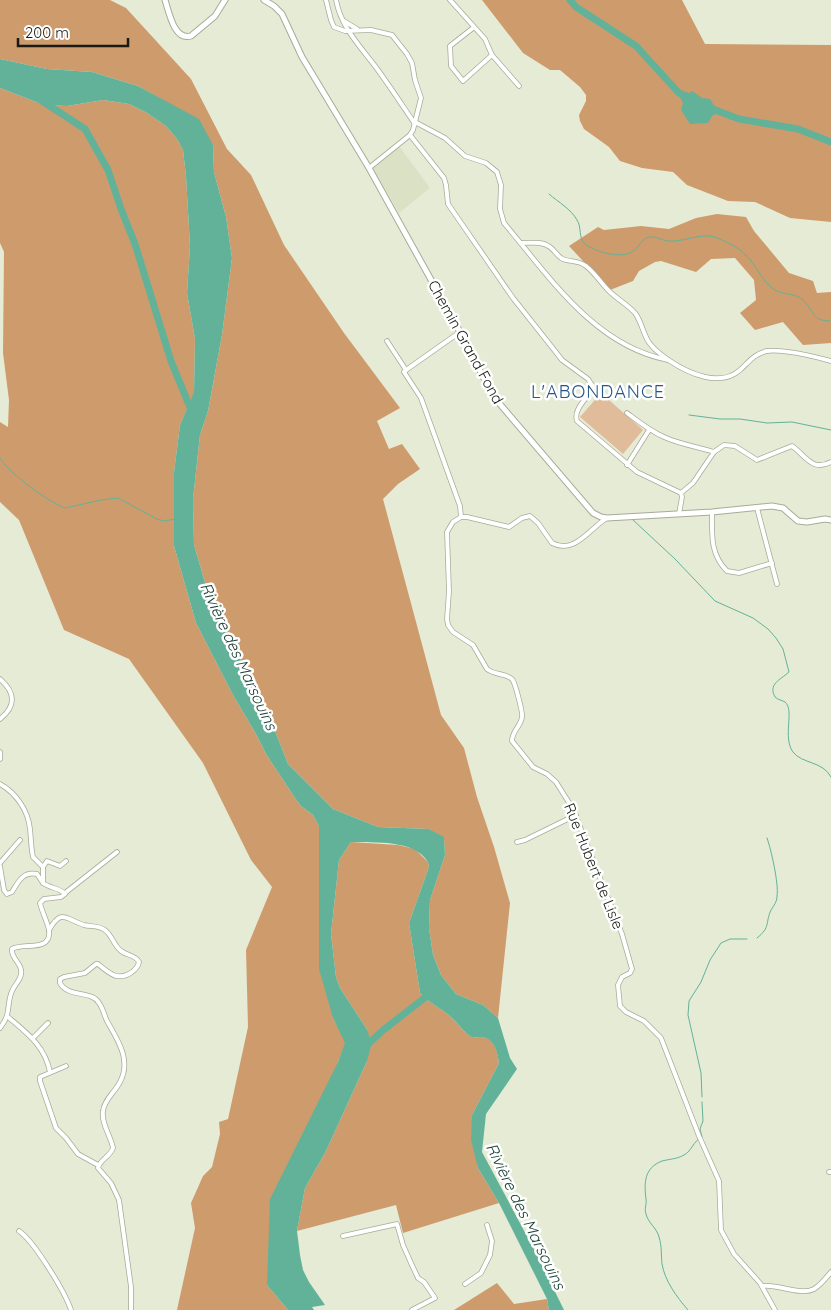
<svg xmlns="http://www.w3.org/2000/svg" width="831" height="1310" viewBox="0 0 831 1310" font-family="Quicksand,sans-serif">
<rect width="100%" height="100%" fill="#e6ebd6"/>
<polygon fill="#dae1c5" points="399,146 430,188 399,213 373,168"/>
<polygon fill="#e1bc9b" points="601,393 643,430 623,454 580,417"/>
<g fill="#ce9b6c">
<polygon points="0,0 110,0 126,8 191,79 227,149 251,175 284,245 344,333 400,408 377,421 389,449 402,444 420,469 398,484 383,499 441,715 464,748 477,797 494,847 510,903 498,1018 483,1005 456,994 441,975 433,955 429,928 430,900 445,855 444,838 429,829 378,827 333,809 288,764 262,698 213,610 194,545 193,499 200,435 208,411 222,335 232,258 226,217 214,172 213,145 163,100 138,86 92,72 47,69 0,59"/>
<polygon points="482,0 682,0 705,44 831,45 831,222 790,218 755,202 728,201 687,185 673,172 642,168 620,161 609,147 584,129 580,121 579,115 586,101 586,95 580,87 560,70 550,70 523,53"/>
<polygon points="0,88 44,105 67,106 103,100 129,104 147,113 166,126 177,139 183,150 186,176 190,246 187,293 195,339 194,393 180,425 174,472 174,546 196,623 233,695 256,734 266,754 295,798 301,806 313,815 319,826 333,1018 346,1043 338,1062 267,1285 288,1310 177,1310 195,1228 191,1203 203,1176 212,1167 220,1134 219,1122 228,1119 248,1027 246,950 272,887 251,860 203,763 129,659 64,630 19,520 0,502 0,422 8,427 9,400 3,353 4,252 0,243"/>
<polygon points="717,214 746,217 754,231 789,273 813,281 817,293 831,292 831,343 803,345 783,322 755,330 740,313 756,300 754,280 735,258 711,259 696,272 661,261 655,262 639,271 633,281 610,290 569,246 598,227 604,230 641,226 669,229 696,218"/>
<path d="M351 842 398 845 415 849 428 862 429 867 409 923 420 993C429 1004 442 1008 452 1018 459 1024 464 1033 473 1038 492 1033 497 1046 499 1063L472 1115 478 1168 499 1203 403 1233 396 1205 297 1231 305 1188 326 1151 367 1061 368 1031 340 988 336 977 331 934 339 860Z"/>
<polygon points="497,1283 514,1304 547,1299 549,1310 454,1310"/>
</g>
<g fill="#62b299">
<path d="M0 59 47 69 92 72 138 86 199 119 213 145 214 172 226 217 232 258 222 335 208 411 200 435 193 499 194 545 213 610 262 698 288 764 333 809 378 827 429 829 444 837 445 855 430 900 429 928 433 955 441 975 456 994 483 1005 498 1018 510 1058 517 1069 486 1114 482 1152 536 1253 564 1310H549L547 1299 499 1203 478 1168 471 1140 472 1115 499 1063C497 1046 491 1033 473 1038 464 1033 459 1024 452 1018 442 1008 429 1004 420 993L409 923 429 867 428 862C414 839 374 843 351 842L339 860 331 934 336 977 340 988 368 1031 371 1046 367 1061 326 1151 305 1188 297 1231 300 1255 303 1270 309 1282 325 1305 312 1307 314 1310H288L267 1285 270 1199 338 1062 345 1043 333 1018 319 969V826L313 815 301 806 295 798 266 754 256 734 233 695 196 623 174 546V472L180 425 194 392 195 339 187 293 190 246 186 176 183 150 177 139 166 126 147 113 129 104 103 100 67 106 44 105 0 88Z"/>
<polygon points="692,91 702,98 710,99 717,110 717,114 713,115 708,123 690,124 681,110 683,103 679,96 682,92 689,93"/>
</g>
<g fill="none" stroke-linecap="round" stroke-linejoin="round">
<g stroke="#62b299" stroke-width="1">
<path d="M549 194C558 202 571 209 577 220 582 227 578 238 585 244 596 252 620 259 632 252 639 248 641 239 649 237 657 236 664 242 672 241 688 241 704 231 720 239 729 243 739 248 746 255 757 266 761 281 775 290 783 295 796 293 803 300 815 311 810 321 831 321"/>
<polyline points="689,415 720,419 740,419 767,423 792,422 831,430"/>
<path d="M0 458C10 474 47 501 65 508L101 500 118 498 157 519 164 521 176 519"/>
<path d="M632 519 675 559 715 601 753 618 768 629 776 638 783 649 789 672C780 680 768 684 775 697 778 700 782 700 785 702 795 710 782 737 793 752 802 764 823 761 831 777"/>
<path d="M757 938C771 927 765 923 771 910 774 905 777 902 777 896 779 884 771 849 767 838"/>
<polyline points="702,1097 701,1073 688,1015 689,1001 701,982 710,960 721,943 730,939 747,939"/>
<path d="M688 1310C676 1296 665 1281 662 1264 661 1255 662 1246 659 1237 657 1228 648 1223 646 1214 644 1209 647 1204 646 1199 644 1183 644 1168 662 1161 670 1159 677 1159 684 1155 692 1151 693 1141 702 1137L700 1129 703 1121 702 1102"/>
</g>
<g stroke="#62b299" stroke-width="7">
<polyline points="570,0 576,7 636,46 679,93 689,97"/>
<polyline points="39,99 85,129 108,170 121,209 135,244 171,361 189,405 193,412"/>
<polyline points="710,108 739,119 798,129 831,142"/>
<polyline points="364,1048 382,1031 431,993"/>
</g>
<g stroke="#a7ab98" stroke-width="5.5">
<g id="minor">
<polyline points="326,0 331,20 334,27 345,31 371,30 392,35 407,54 412,63 415,80 421,98 413,130 410,135 369,168"/>
<path d="M336 0C341 27 359 45 375 66 389 85 402 105 415 124"/>
<polyline points="450,0 485,39 492,55 519,86"/>
<polyline points="344,21 357,29"/>
<polyline points="473,28 450,46 451,66 463,81 492,55"/>
<path d="M415 122 445 138 465 156 486 163 497 172 501 185 500 209 504 223C549 276 594 346 668 360"/>
<path d="M410 135 444 178 446 185 448 204 513 298 555 351 562 360 588 379 592 385V389C587 399 573 409 577 421L637 472 681 493 682 497 679 514"/>
<path d="M521 243C531 243 542 241 550 247 554 250 557 255 561 258 569 263 577 259 586 266 595 273 601 283 609 291 617 299 628 305 635 313 641 321 642 329 646 337 650 347 661 355 670 361 688 373 720 388 740 370 749 362 754 354 767 351 782 349 816 357 831 361"/>
<polyline points="387,341 406,370 404,372 421,398 460,506 461,517"/>
<polyline points="406,370 460,332"/>
<polyline points="593,388 603,392"/>
<path d="M627 413C639 422 650 431 664 437 679 444 698 447 714 452"/>
<polyline points="627,465 649,430"/>
<path d="M681 493 693 483 714 452 724 445 735 446 757 460 792 446C806 456 812 472 831 462"/>
<polyline points="757,508 777,584"/>
<path d="M712 512C712 535 710 554 727 571L739 573 772 563"/>
<path d="M607 518C590 528 575 555 552 543L538 523 530 516 522 518 509 527 467 517H461L453 522 447 532 449 591 447 619 448 625 453 632 473 645 487 669C494 675 505 673 512 679 515 682 523 713 522 717 521 726 512 731 512 741L533 767 547 774 556 782 573 809 622 934 632 969 630 973 622 977 618 985 620 1006 626 1012 644 1021 661 1038 699 1136 719 1181 721 1230 734 1254 760 1283 775 1310"/>
<path d="M0 679C16 693 16 706 0 719"/>
<polyline points="0,752 0,759"/>
<path d="M0 784C16 793 28 810 30 829 31 838 31 848 33 857L43 867V883C49 888 60 888 65 894L61 897 44 899 40 903C42 912 47 921 49 930 52 953 23 942 12 949 11 958 20 962 21 970 23 978 15 984 12 991 6 1005 12 1013 0 1028"/>
<polyline points="517,842 525,840 576,815"/>
<polyline points="0,863 20,840"/>
<path d="M0 866 4 890 7 894 12 892C18 882 23 871 37 874L43 883"/>
<polyline points="43,867 47,861 60,866 66,861"/>
<polyline points="65,893 117,852"/>
<path d="M49 930C62 908 65 919 84 925 91 927 100 925 106 931 112 936 114 945 120 950 126 956 135 954 139 962 138 967 136 969 132 972 118 982 109 973 98 964H96L85 973 64 977 60 979V983C68 998 92 990 99 1003 103 1008 104 1015 107 1021 117 1039 132 1060 120 1082 115 1092 104 1100 103 1111 101 1124 111 1136 113 1148 110 1157 100 1159 98 1168L111 1183 119 1200 131 1287V1310"/>
<path d="M8 1017C27 1033 45 1046 50 1072"/>
<polyline points="33,1038 48,1023"/>
<polyline points="66,1066 40,1077 40,1081 56,1128 66,1138 78,1154 98,1165"/>
<polyline points="829,1172 831,1172"/>
<path d="M19 1231C34 1241 65 1292 71 1310"/>
<polyline points="343,1236 397,1224 403,1245 411,1263 418,1278 424,1282 435,1298 412,1310"/>
<polyline points="465,1284 481,1273 490,1255 492,1241 487,1225"/>
<path d="M763 1286C778 1284 801 1296 814 1289 821 1285 826 1278 831 1272"/>
</g>
</g>
<g stroke="#a7ab98" stroke-width="7">
<g id="tertiary">
<path d="M165 0C169 12 174 41 191 36L215 16 225 0"/>
<polyline points="264,0 274,6 282,14 302,57 369,168 460,332 493,396 593,513 601,517 607,518 712,512 772,506 783,508 798,521 807,522 825,519 831,520"/>
</g>
</g>
<use href="#minor" stroke="#fff" stroke-width="4"/>
<use href="#tertiary" stroke="#fff" stroke-width="5"/>
</g>
<g text-anchor="middle" dominant-baseline="central" stroke-width="5" stroke-linejoin="round" paint-order="stroke">
<g font-size="15" fill="#181a13" stroke="#fff">
<text transform="translate(466 342) rotate(61)">Chemin Grand Fond</text>
<text transform="translate(594 866) rotate(68)">Rue Hubert de Lisle</text>
</g>
<g font-size="16" font-style="italic" fill="#1d4237" stroke="#fff">
<text transform="translate(239 656) rotate(65)">Rivière des Marsouins</text>
<text transform="translate(526 1216) rotate(64)">Rivière des Marsouins</text>
</g>
<g font-size="18" letter-spacing="1" fill="#265589" stroke="#fff">
<text x="598" y="391">L'ABONDANCE</text>
</g>
</g>
<path d="M18 38v8h110v-8" fill="none" stroke="#181a13" stroke-width="2.5"/>
<text x="25" y="38" font-size="15" fill="#181a13" stroke="#ffffff" stroke-width="4" paint-order="stroke">200 m</text>
</svg>
